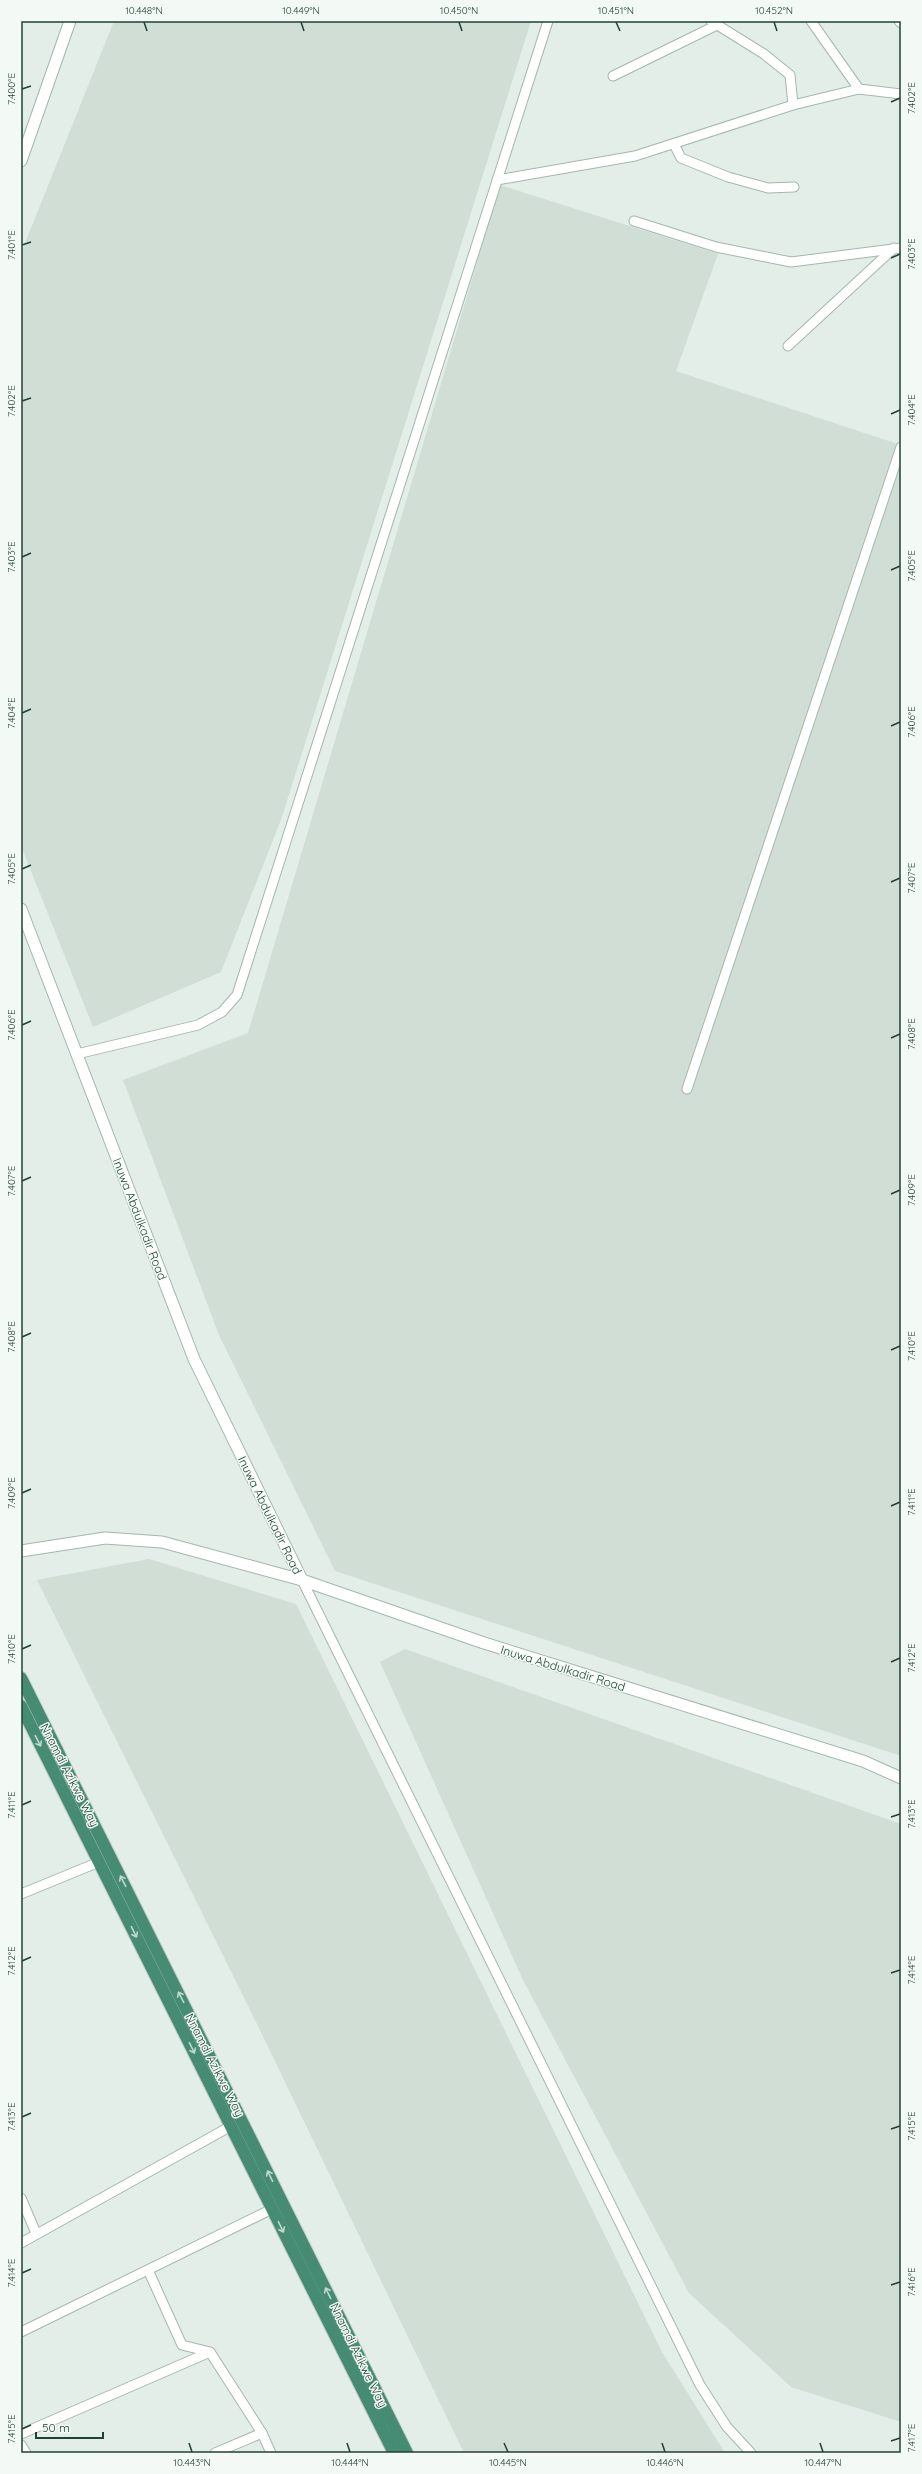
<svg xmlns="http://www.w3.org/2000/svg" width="922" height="2474" viewBox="0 0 922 2474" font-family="Quicksand,sans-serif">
<rect width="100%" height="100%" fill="#e2eee7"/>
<g fill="#d0ded6">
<polygon points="114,21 531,21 282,817 221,972 93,1027 21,846 21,253"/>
<polygon points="500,185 718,254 676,371 901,445 901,1756 335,1571 219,1335 123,1080 248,1033"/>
<polygon points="149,1559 296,1604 662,2352 725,2453 464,2453 257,2024 37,1580"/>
<polygon points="405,1649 901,1824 901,2422 791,2387 689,2293 523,1980 380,1662"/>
</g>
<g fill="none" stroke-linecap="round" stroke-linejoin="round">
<g stroke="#a4b7ae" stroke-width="11">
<g id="minor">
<polyline points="711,21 764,54 790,75 793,105"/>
<polyline points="811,21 859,89"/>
<polyline points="899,21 901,23"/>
<polyline points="613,76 717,25"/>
<polyline points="674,144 681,158 728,177 768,188 794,187"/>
<polyline points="497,180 635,156 793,105 859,89 901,94"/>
<polyline points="634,221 716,247 791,262 901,248"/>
<polyline points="788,346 894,248"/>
<polyline points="77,1054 198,1025 222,1012 237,995 548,21"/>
<polyline points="687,1089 901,447"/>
<polyline points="302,1580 700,2385 727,2427 751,2453"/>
<polyline points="21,1894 99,1862"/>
<polyline points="21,2198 36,2233"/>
<polyline points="21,2243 231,2126"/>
<polyline points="148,2270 182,2345 210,2352 262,2433 271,2453"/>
<polyline points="21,2332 272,2209"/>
<polyline points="21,2434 210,2352"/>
<polyline points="21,2445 26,2453"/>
<polyline points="215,2453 262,2433"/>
</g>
</g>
<g stroke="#a4b7ae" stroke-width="13">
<g id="tertiary">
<polyline points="21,161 70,21"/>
<polyline points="21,909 194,1359 302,1580"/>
<polyline points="21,1551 105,1538 162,1542 302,1580 484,1643 863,1761 901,1778"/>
</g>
</g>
<g stroke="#c1cac6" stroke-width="14">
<g id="trunk">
<polyline points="21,1678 407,2453"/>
<polyline points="21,1706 394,2453"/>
</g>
</g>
<use href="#minor" stroke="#fff" stroke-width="9"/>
<use href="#tertiary" stroke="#fff" stroke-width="11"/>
<use href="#trunk" stroke="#468c74" stroke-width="12"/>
</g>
<defs><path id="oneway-shaft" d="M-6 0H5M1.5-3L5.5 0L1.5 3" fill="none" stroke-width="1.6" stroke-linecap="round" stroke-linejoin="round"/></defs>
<g stroke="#bfd9cf">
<use href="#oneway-shaft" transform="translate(38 1741) rotate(63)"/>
<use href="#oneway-shaft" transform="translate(123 1881) rotate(-117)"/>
<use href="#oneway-shaft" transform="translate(134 1932) rotate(64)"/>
<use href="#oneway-shaft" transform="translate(181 1997) rotate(-117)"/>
<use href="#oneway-shaft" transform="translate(192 2048) rotate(64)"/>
<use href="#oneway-shaft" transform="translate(270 2176) rotate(-116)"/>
<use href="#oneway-shaft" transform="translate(281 2227) rotate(64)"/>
<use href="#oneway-shaft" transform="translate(328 2293) rotate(-116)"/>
</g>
<path fill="none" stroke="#204135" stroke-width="1.5" d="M144 22 147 31M301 22 304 31M459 22 462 31M616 22 620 31M774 22 777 31M22 89 31 86M891 102 900 98M22 245 31 242M891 258 900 254M22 401 31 398M891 414 900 410M22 557 31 553M891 570 900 566M22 713 31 709M891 726 900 722M22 869 31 865M891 882 900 878M22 1025 31 1021M891 1038 900 1034M22 1181 31 1177M891 1194 900 1190M22 1337 31 1333M891 1350 900 1346M22 1493 31 1489M891 1506 900 1502M22 1649 31 1645M891 1662 900 1658M22 1805 31 1801M891 1817 900 1814M22 1961 31 1957M891 1973 900 1970M22 2117 31 2113M891 2129 900 2126M22 2273 31 2269M891 2285 900 2282M22 2429 31 2425M891 2441 900 2438M189 2443 192 2452M347 2443 350 2452M504 2443 508 2452M662 2443 665 2452M820 2443 823 2452"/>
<g text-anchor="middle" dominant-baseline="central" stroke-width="3" stroke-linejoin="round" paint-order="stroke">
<g font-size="12" fill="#204135" stroke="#f3faf6">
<text transform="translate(140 1219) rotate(69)">Inuwa Abdulkadir Road</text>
<text transform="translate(270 1515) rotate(64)">Inuwa Abdulkadir Road</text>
<text transform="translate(563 1668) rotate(17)">Inuwa Abdulkadir Road</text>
<text transform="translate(70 1775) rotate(63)">Nnamdi Azikwe Way</text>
<text transform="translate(215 2065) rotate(63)">Nnamdi Azikwe Way</text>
<text transform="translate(359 2355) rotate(64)">Nnamdi Azikwe Way</text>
</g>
</g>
<rect width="922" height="2474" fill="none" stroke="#f3faf6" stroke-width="44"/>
<path d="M36 2432v6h67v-6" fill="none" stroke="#204135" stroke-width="2"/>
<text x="42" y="2432" font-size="12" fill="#204135" stroke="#f3faf6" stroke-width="3" paint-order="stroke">50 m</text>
<rect x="22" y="22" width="878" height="2430" fill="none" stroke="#204135" stroke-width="1.5"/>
<g font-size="10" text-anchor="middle" fill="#204135">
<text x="144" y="14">10.448°N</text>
<text x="301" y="14">10.449°N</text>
<text x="459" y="14">10.450°N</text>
<text x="616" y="14">10.451°N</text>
<text x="774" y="14">10.452°N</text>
<text transform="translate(11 89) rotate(-90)" y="4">7.400°E</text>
<text transform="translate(911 98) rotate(-90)" y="4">7.402°E</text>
<text transform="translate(11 245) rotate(-90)" y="4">7.401°E</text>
<text transform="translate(911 254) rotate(-90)" y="4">7.403°E</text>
<text transform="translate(11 401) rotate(-90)" y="4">7.402°E</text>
<text transform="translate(911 410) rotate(-90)" y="4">7.404°E</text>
<text transform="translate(11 557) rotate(-90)" y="4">7.403°E</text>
<text transform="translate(911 566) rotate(-90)" y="4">7.405°E</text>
<text transform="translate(11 713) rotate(-90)" y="4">7.404°E</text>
<text transform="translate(911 722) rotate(-90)" y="4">7.406°E</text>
<text transform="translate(11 869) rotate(-90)" y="4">7.405°E</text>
<text transform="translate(911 878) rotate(-90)" y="4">7.407°E</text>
<text transform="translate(11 1025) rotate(-90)" y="4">7.406°E</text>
<text transform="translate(911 1034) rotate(-90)" y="4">7.408°E</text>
<text transform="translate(11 1181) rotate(-90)" y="4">7.407°E</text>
<text transform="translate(911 1190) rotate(-90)" y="4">7.409°E</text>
<text transform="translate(11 1337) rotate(-90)" y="4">7.408°E</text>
<text transform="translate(911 1346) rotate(-90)" y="4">7.410°E</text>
<text transform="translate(11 1493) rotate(-90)" y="4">7.409°E</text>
<text transform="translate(911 1502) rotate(-90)" y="4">7.411°E</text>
<text transform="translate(11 1649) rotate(-90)" y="4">7.410°E</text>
<text transform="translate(911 1658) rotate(-90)" y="4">7.412°E</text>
<text transform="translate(11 1805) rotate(-90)" y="4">7.411°E</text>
<text transform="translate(911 1814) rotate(-90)" y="4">7.413°E</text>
<text transform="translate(11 1961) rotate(-90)" y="4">7.412°E</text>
<text transform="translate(911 1970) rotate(-90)" y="4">7.414°E</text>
<text transform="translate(11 2117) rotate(-90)" y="4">7.413°E</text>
<text transform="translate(911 2126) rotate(-90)" y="4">7.415°E</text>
<text transform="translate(11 2273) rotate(-90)" y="4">7.414°E</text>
<text transform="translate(911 2282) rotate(-90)" y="4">7.416°E</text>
<text transform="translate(11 2429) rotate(-90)" y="4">7.415°E</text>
<text transform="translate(911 2438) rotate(-90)" y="4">7.417°E</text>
<text x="192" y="2466">10.443°N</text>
<text x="350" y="2466">10.444°N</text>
<text x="508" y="2466">10.445°N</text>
<text x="665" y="2466">10.446°N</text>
<text x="823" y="2466">10.447°N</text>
</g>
</svg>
